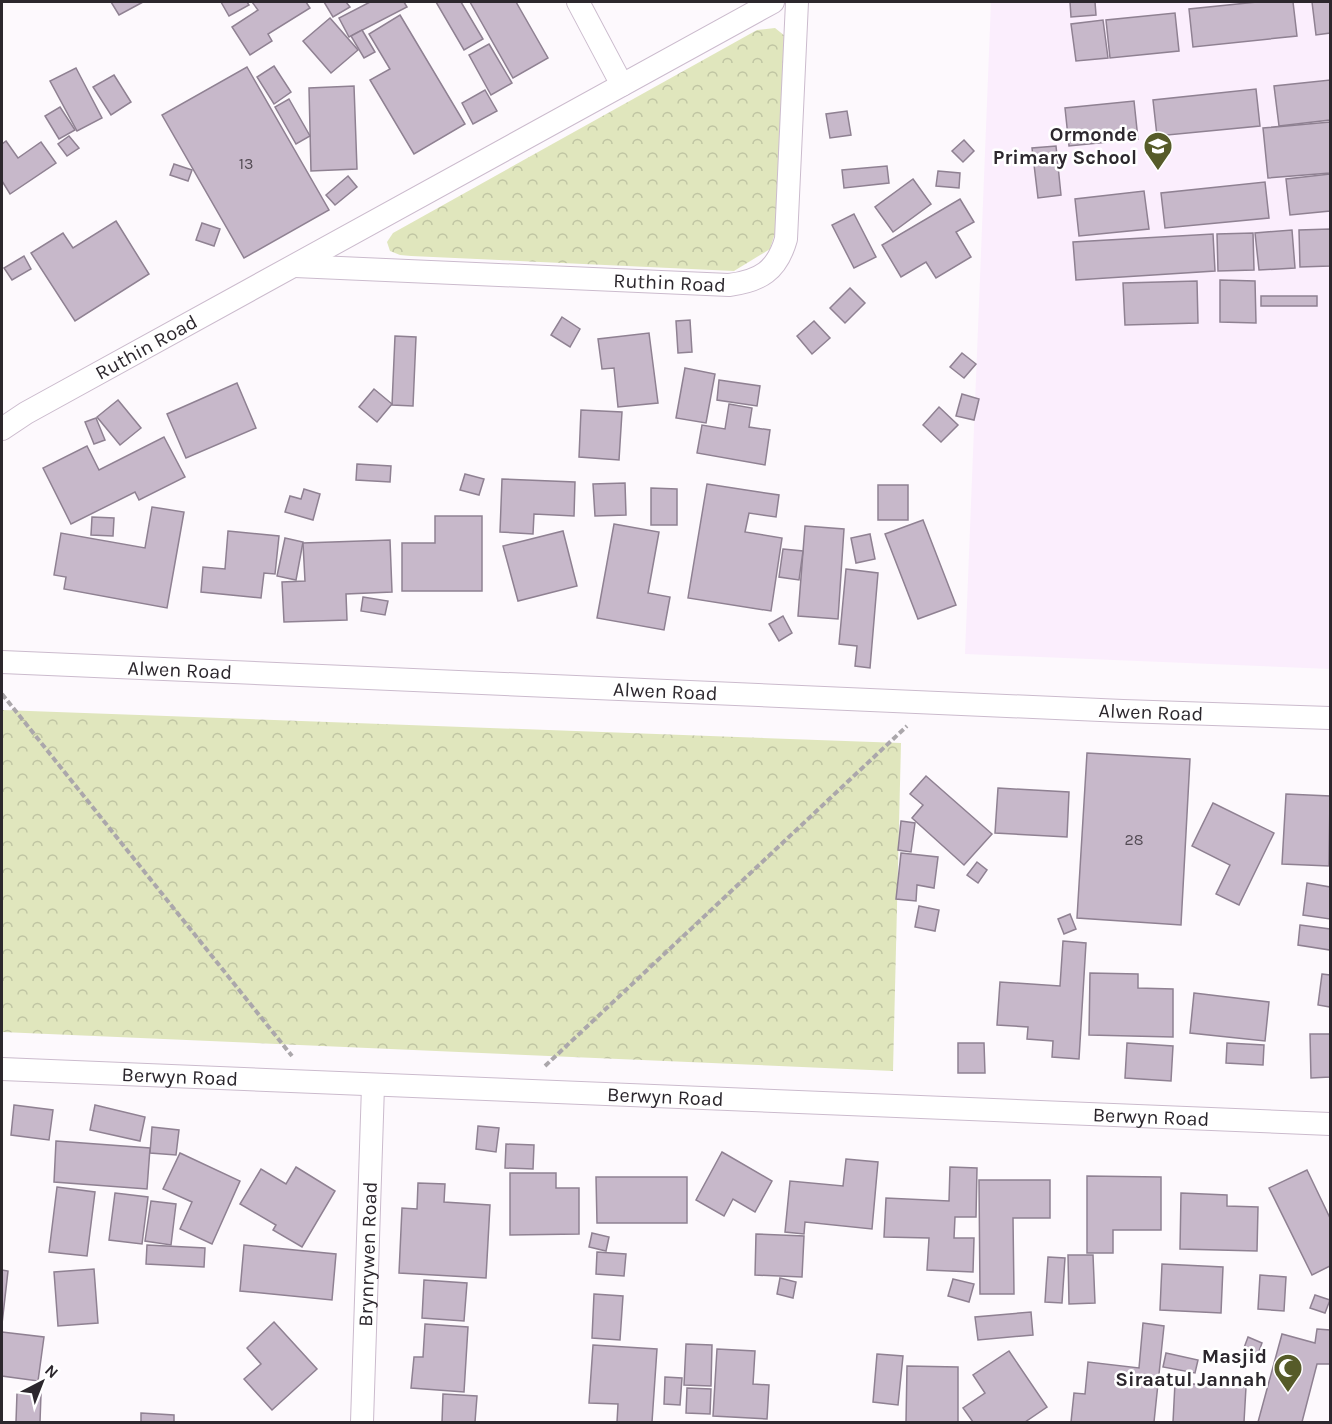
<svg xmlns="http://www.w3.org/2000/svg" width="1332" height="1424" viewBox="0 0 1332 1424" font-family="Karla,sans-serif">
<defs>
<pattern id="park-crowns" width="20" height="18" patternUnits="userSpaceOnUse" patternTransform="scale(1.5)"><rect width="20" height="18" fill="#e0e6bd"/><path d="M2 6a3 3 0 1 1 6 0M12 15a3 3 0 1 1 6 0" fill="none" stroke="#c0c5a3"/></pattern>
</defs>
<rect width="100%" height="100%" fill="#fdf9fd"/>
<polygon fill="#fbeefd" points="991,2 1330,2 1330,669 965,654"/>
<g fill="url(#park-crowns)">
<polygon points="775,28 785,36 779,220 770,249 734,271 411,256 400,255 390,251 387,242 393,233 757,30"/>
<polygon points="2,710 901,743 893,1071 2,1032"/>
</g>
<g fill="#c7b8ca" stroke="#8f8192" stroke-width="1.5">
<polygon points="111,2 143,2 119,15"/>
<polygon points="221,2 247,2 249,5 229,16"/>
<polygon points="252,2 306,2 310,8 268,34 272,41 250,55 232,27 258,10"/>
<polygon points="324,2 346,2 350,7 333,17"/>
<polygon points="370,2 404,2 407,7 349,37 339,18"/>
<polygon points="436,2 461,2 483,39 464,50"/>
<polygon points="470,2 516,2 548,58 513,78"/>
<polygon points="1070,2 1095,2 1096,15 1071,17"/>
<polygon points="1257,2 1293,2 1297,36 1193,47 1189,9"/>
<polygon points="1312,2 1330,2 1330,33 1316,35"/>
<polygon points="1175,13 1179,51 1110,58 1106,20"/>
<polygon points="400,15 465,124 414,154 370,80 390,69 369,34"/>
<polygon points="330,18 358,50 331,73 303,41"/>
<polygon points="1103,20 1108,58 1076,61 1071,24"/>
<polygon points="362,30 375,52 364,58 351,36"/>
<polygon points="489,44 512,83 491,95 469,55"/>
<polygon points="274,66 291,92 274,104 257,77"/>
<polygon points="247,67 329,210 244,258 162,115"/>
<polygon points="76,68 102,118 77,131 50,81"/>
<polygon points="114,75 131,102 111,115 93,87"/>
<polygon points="1330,80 1330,120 1279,126 1274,86"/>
<polygon points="354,86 357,169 311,171 309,88"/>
<polygon points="1256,89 1260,126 1157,136 1153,100"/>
<polygon points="485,90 497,111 473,124 462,103"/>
<polygon points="289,99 310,136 296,144 275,107"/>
<polygon points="1134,101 1138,139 1069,146 1065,108"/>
<polygon points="60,107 75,130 59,139 45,116"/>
<polygon points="847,111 851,135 830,138 826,114"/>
<polygon points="1330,122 1330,173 1268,178 1263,128"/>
<polygon points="69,136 79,148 67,156 58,144"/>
<polygon points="964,140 974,151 963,162 952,151"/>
<polygon points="6,141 18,158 41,142 56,163 10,194 2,181 2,144"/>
<polygon points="1056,146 1061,195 1038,198 1032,148"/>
<polygon points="174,164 192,170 188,181 170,175"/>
<polygon points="887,166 889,183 844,188 842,170"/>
<polygon points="938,171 960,173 959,188 936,186"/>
<polygon points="1330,174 1330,211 1290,215 1286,179"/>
<polygon points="348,176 357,187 335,205 326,195"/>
<polygon points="913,179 931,204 893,232 875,207"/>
<polygon points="1265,182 1269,218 1165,228 1161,193"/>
<polygon points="1144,191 1149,229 1079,236 1075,199"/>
<polygon points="960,199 974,222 956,232 971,257 936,278 926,262 901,277 882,245"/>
<polygon points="854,214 876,257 854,268 832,225"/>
<polygon points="116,221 149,274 75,321 31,253 63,233 73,248"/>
<polygon points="202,223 220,229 214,246 196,240"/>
<polygon points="1330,229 1330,266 1300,267 1299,230"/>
<polygon points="1292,230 1295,268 1259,270 1255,233"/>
<polygon points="1253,233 1254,270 1218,271 1217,234"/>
<polygon points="1213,234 1215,271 1076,280 1073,242"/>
<polygon points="24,256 31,269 12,280 4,268"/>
<polygon points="1220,280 1255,281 1256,323 1220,322"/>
<polygon points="1197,281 1198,323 1125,325 1123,283"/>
<polygon points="850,288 865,303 845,323 830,308"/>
<rect x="1261" y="296" width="56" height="10"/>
<polygon points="562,317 580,329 570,347 551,335"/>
<polygon points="690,320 692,352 678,353 676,321"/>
<polygon points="814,321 830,338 812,354 797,336"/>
<polygon points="649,333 658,403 618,407 614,368 602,369 598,339"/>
<polygon points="395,336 416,337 413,406 392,405"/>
<polygon points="962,353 976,364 964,378 950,367"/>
<polygon points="685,368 715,374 706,423 676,418"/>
<polygon points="719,380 760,386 757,406 717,400"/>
<polygon points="237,383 256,428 186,458 167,414"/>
<polygon points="374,389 392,404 377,422 359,407"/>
<polygon points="962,394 979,399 974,420 956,416"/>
<polygon points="118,400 141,428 120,445 97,417"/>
<polygon points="729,404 752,408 749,427 770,430 765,465 697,453 702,425 725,429"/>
<polygon points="939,407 958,425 941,442 923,425"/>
<polygon points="581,410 622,412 619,460 579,457"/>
<polygon points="96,418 105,440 94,444 85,422"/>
<polygon points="164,437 185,477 139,500 135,492 71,524 43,468 87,446 99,470"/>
<polygon points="357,464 391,466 390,482 356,480"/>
<polygon points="465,474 484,479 479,495 460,490"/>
<polygon points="502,479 575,482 574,516 534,514 533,534 500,532"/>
<polygon points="625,483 626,515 595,516 593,484"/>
<polygon points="707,484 779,495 776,517 749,513 745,532 782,538 771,611 688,598"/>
<rect x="878" y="485" width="30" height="35"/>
<polygon points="651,488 677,489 677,525 651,525"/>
<polygon points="304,489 320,494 313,520 285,512 290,496 301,499"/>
<polygon points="152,507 184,512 167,608 64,589 66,577 54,575 61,533 145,548"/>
<polygon points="435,516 482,516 482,591 402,591 402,543 435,543"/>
<polygon points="92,517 114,518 113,536 91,535"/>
<polygon points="923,520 956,605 918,619 885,534"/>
<polygon points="614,524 659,532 648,593 670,597 664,630 597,618"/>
<polygon points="805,526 844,529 838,619 798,616"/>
<polygon points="228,531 279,536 275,574 264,573 261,598 201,592 203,567 225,569"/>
<polygon points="563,531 577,586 518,601 503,546"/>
<polygon points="870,534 875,559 856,563 851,538"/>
<polygon points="285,538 303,542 296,580 277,576"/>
<polygon points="390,540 392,592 346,594 347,620 284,622 282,582 305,581 303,543"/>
<polygon points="783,549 803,551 799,580 779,577"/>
<polygon points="846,569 878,573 870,668 855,666 857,646 839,644"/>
<polygon points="363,597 388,601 385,615 361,611"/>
<polygon points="783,616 792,633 779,641 769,624"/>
<polygon points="1087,753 1190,759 1181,925 1077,918"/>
<polygon points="926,776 992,834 964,865 912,818 923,805 910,794"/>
<polygon points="998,788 1069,792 1067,837 995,833"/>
<polygon points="1286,794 1330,796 1329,866 1282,864"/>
<polygon points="1213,803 1274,833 1239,905 1216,894 1230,865 1192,846"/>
<polygon points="901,821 915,823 911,852 898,850"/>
<polygon points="901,853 938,857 934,888 917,885 916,901 896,899"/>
<polygon points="977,862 987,870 978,883 967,875"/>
<polygon points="1307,883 1330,887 1330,919 1303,915"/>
<polygon points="919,906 939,910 935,931 915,927"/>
<polygon points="1070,914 1076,929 1064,934 1058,919"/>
<polygon points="1300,925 1330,929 1330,950 1298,945"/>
<polygon points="1063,941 1086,943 1079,1059 1052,1057 1053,1041 1027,1039 1028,1027 997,1025 1000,982 1060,986"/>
<polygon points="1090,973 1138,974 1138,988 1173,989 1173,1037 1089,1035"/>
<polygon points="1322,974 1330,975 1330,1007 1318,1005"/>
<polygon points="1194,993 1269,1002 1265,1041 1190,1033"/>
<polygon points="1310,1034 1330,1034 1330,1077 1311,1078"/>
<polygon points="958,1043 984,1043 985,1073 958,1073"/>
<polygon points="1127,1043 1173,1046 1171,1081 1125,1078"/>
<polygon points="1227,1043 1264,1045 1263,1065 1226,1063"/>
<polygon points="14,1105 53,1110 49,1140 11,1135"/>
<polygon points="95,1105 145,1117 140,1141 90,1130"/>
<polygon points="478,1126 499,1128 496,1152 476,1149"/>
<polygon points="152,1127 179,1130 176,1155 150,1153"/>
<polygon points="56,1141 150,1148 147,1189 54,1182"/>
<polygon points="506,1144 534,1145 533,1169 505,1168"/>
<polygon points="722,1152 772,1181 755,1212 733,1199 724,1216 696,1200"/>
<polygon points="180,1153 240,1181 212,1244 180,1229 192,1202 163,1189"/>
<polygon points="846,1159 878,1162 872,1229 805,1222 804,1234 785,1232 790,1181 843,1186"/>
<polygon points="296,1167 335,1191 302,1247 273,1230 276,1225 240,1204 261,1169 286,1184"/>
<polygon points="950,1167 977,1168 976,1217 955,1217 954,1238 974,1238 973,1272 927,1270 929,1238 884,1237 886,1198 949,1201"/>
<polygon points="1307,1170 1330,1218 1330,1266 1312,1275 1269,1188"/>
<polygon points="510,1173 556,1173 556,1188 579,1188 579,1234 510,1235"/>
<polygon points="1087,1176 1161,1177 1161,1230 1113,1230 1113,1253 1087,1253"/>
<polygon points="596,1177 687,1177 687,1223 597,1223"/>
<polygon points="979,1180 1050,1180 1050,1218 1013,1218 1014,1294 980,1294"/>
<polygon points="418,1183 445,1184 444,1202 490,1205 486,1278 399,1273 402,1208 417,1209"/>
<polygon points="57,1187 95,1192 87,1256 49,1252"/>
<polygon points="115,1193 148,1197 142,1244 109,1240"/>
<polygon points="1181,1193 1227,1195 1227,1206 1258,1207 1257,1251 1180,1249"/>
<polygon points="151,1201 176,1204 171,1245 145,1241"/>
<polygon points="592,1233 609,1237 606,1251 589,1247"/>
<polygon points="756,1234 804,1236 802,1277 755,1275"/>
<polygon points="147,1245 205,1248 204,1267 146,1264"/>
<polygon points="244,1245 336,1254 332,1300 240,1291"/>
<polygon points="597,1252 626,1254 624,1276 596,1274"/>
<polygon points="1068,1255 1093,1255 1095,1303 1069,1304"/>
<polygon points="1048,1257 1065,1258 1062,1303 1045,1302"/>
<polygon points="1162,1264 1223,1267 1221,1313 1160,1310"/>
<polygon points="94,1269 98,1323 58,1326 54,1272"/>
<polygon points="2,1270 8,1271 2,1324"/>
<polygon points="1260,1275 1286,1277 1284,1311 1258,1309"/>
<polygon points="780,1278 796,1282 793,1298 777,1294"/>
<polygon points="953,1279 974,1284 969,1302 948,1296"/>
<polygon points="424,1280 467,1283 464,1321 422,1318"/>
<polygon points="594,1294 623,1296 620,1340 592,1338"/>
<polygon points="1315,1295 1330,1300 1325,1313 1310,1308"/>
<polygon points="1031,1312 1033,1335 978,1340 975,1317"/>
<polygon points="274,1322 317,1369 272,1410 244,1379 261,1364 247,1348"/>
<polygon points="1143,1323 1164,1326 1154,1422 1071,1422 1074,1393 1085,1394 1088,1362 1139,1368"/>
<polygon points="425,1324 468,1327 464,1392 411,1388 414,1357 423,1357"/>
<polygon points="1317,1329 1330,1330 1330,1364 1317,1364 1302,1422 1258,1422 1282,1334 1315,1343"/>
<polygon points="2,1332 44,1337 38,1381 2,1376"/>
<polygon points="1248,1337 1262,1343 1255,1362 1241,1356"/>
<polygon points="686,1344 712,1345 711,1386 684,1385"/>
<polygon points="593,1345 657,1349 652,1422 617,1422 618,1404 589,1403"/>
<polygon points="717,1349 755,1351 753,1384 769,1385 767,1419 713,1416"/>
<polygon points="1009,1351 1047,1407 1025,1422 973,1422 963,1408 985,1393 973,1375"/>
<polygon points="1166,1353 1198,1360 1195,1373 1163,1367"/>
<polygon points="877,1354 903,1356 898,1405 873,1402"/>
<polygon points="907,1366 958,1367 958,1422 906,1422"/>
<polygon points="665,1377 682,1378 680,1405 664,1404"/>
<polygon points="1175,1383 1246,1387 1244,1422 1173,1422"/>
<polygon points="687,1388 711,1389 710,1414 686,1413"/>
<polygon points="17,1393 41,1394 40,1422 16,1422"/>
<polygon points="443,1394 477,1396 475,1422 442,1422"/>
<polygon points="141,1413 174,1415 174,1422 141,1422"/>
</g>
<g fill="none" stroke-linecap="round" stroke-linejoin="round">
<g stroke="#cbbbcd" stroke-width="24">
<g id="street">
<polyline points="578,2 622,85"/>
<path id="s1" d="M295 266 729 285C760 281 777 271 786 239L797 2"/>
<path id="s2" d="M2 429 26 413 773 2"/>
<path id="s3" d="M2 662 1123 711 1330 718"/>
<path id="s4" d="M2 1069 1330 1124"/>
<path id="s5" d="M362 1422 373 1086"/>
</g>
</g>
<g stroke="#aba7ab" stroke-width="4" stroke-dasharray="6 3" stroke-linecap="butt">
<polyline points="2,694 292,1056"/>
<polyline points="545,1066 907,726"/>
</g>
<use href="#street" stroke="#fff" stroke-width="22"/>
</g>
<defs>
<g id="school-pin" transform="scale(1.5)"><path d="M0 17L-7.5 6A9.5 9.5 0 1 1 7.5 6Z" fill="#565b29" stroke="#fff"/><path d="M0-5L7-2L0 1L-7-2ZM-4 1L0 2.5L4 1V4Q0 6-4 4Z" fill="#fff"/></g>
<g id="mosque-pin" transform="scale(1.5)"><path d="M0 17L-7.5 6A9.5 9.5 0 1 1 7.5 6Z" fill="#565b29" stroke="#fff"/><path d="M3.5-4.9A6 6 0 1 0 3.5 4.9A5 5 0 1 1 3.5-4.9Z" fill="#fff"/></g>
</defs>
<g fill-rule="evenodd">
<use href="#school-pin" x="1158" y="146"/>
<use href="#mosque-pin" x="1288" y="1368"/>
</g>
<g text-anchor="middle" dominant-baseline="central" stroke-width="5" stroke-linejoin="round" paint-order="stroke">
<g font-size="16" fill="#534b54">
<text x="246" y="163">13</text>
<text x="1134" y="839">28</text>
</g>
<g font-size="20" font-weight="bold" fill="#2c272d" stroke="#fff" text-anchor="end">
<text x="1137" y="134">Ormonde<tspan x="1137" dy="23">Primary School</tspan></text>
<text x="1267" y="1356">Masjid<tspan x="1267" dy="23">Siraatul Jannah</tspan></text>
</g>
<g font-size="20" fill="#2c272d" stroke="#fff">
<text stroke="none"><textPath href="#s1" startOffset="375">Ruthin Road</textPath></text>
<text stroke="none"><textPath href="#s2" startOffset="166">Ruthin Road</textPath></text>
<text stroke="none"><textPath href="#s3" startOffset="178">Alwen Road</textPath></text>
<text stroke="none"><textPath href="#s3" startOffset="664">Alwen Road</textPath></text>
<text stroke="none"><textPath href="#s3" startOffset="1150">Alwen Road</textPath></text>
<text stroke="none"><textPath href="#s4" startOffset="178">Berwyn Road</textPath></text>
<text stroke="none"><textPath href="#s4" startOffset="664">Berwyn Road</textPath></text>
<text stroke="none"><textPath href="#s4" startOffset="1150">Berwyn Road</textPath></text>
<text stroke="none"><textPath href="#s5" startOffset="168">Brynrywen Road</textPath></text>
</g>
</g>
<rect width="1332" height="1424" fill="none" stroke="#2c272d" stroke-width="6"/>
<g transform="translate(42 1382) rotate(42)" stroke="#ffffff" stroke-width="4.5" paint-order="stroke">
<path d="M0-4.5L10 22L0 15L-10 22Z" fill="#2c272d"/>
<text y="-9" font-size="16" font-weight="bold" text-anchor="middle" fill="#2c272d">N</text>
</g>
</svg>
